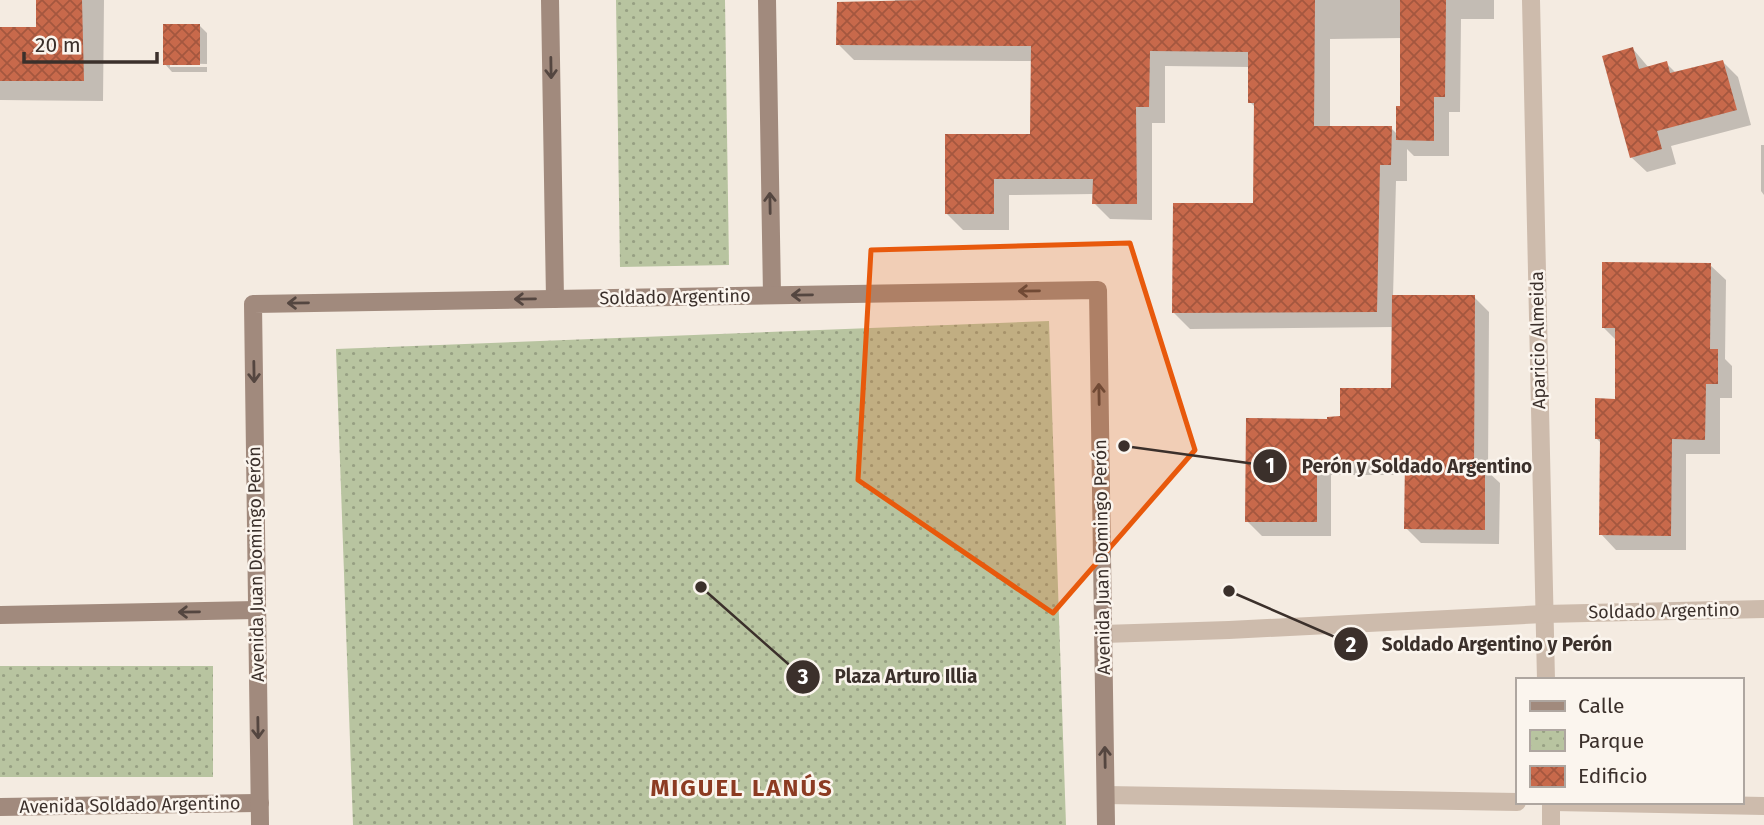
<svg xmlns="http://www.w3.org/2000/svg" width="1764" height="825" viewBox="0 0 1764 825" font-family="'Fira Sans',sans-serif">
<defs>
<pattern id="park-dots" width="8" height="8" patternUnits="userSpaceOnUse" patternTransform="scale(1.75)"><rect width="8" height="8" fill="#b8c4a0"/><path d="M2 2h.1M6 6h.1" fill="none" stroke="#97a083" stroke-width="1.8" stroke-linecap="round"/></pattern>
<pattern id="building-cross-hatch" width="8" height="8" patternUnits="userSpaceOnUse" patternTransform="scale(1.75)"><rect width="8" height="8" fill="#c8694b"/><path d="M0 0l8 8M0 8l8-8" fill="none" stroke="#a4573f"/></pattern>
</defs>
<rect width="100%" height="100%" fill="#f4ebe1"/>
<g fill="url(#park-dots)">
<polygon points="616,0 725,0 729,265 620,267"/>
<polygon points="1049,321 1066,825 353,825 336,349"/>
<rect x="0" y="666" width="213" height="111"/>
</g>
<g fill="#0003" fill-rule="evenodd">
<polygon points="38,0 104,0 103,101 0,100 0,29 37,29"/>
<path d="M895 0H1494V19H1461L1460 112H1449V156H1414L1407 149V181H1396L1393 297H1474L1489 312 1488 472 1500 483 1499 544 1421 543 1406 528 1407 475H1331V536H1262L1247 521 1329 421 1342 418 1393 390 1394 327 1190 329 1174 313 1255 205 1256 108 1250 102V67L1165 66V123H1152V220L1110 219 1094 203V194L1009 195V230H963L947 214 1032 136 1033 61 854 60 838 44 895 3ZM1402 38V107L1398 135 1391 128H1330V39Z"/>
<polygon points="200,26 207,33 207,64 170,63 170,67 207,67 207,72 172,72 165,64"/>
<polygon points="1633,49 1649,68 1666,63 1676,73 1723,62 1738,77 1751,125 1671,146 1676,164 1647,172 1631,157"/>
<polygon points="1761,145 1764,145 1764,195 1761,191"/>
<polygon points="1710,265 1726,280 1725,359 1732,366 1732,398 1720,398 1720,454 1686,454 1686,550 1616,550 1601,534 1602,444 1596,438 1616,400 1616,340 1603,327"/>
</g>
<g fill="url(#building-cross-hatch)">
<polygon points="36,0 82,0 84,81 0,81 0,27 36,27"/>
<polygon points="924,0 1315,0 1314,126 1392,126 1391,165 1380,165 1377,312 1172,313 1173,203 1253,203 1254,103 1248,103 1248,52 1150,51 1149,107 1136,107 1137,204 1092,204 1093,179 994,179 994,214 945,214 945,134 1030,134 1031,46 836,45 837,2"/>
<polygon points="1400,0 1446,0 1445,97 1434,97 1434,141 1396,140 1396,106 1400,106"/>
<rect x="163" y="24" width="37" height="41"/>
<polygon points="1633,47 1639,69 1667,61 1670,73 1723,60 1737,110 1657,131 1662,149 1630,158 1602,56"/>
<polygon points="1602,262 1711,263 1710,349 1718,349 1718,384 1706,384 1705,440 1672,439 1671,536 1599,535 1600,439 1595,439 1595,398 1615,399 1615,328 1602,328"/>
<polygon points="1392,295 1475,295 1474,467 1485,467 1485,530 1404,529 1405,461 1317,461 1317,522 1245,522 1246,418 1327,419 1327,417 1340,416 1340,388 1391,388"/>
</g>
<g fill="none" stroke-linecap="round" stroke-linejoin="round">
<g stroke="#cdbbac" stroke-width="18">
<polyline points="1531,0 1546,680"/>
<polyline points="1103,634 1229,630 1544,614 1764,609"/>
<polyline points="1106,795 1517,802"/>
<polyline points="1554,802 1764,806"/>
<polyline points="1551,825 1551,802"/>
</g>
<g stroke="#a18a7d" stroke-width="18">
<polyline points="550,0 555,299"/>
<polyline points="767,0 772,295"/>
<polyline points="0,615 257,610"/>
<polyline points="0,807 260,803"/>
<polyline points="260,825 253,304 1098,290 1106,825"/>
</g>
</g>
<defs><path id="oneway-shaft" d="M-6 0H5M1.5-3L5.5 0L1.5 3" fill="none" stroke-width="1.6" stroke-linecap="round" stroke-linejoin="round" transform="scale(1.75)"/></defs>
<g stroke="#544640">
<use href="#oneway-shaft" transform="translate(551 68) rotate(89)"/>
<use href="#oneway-shaft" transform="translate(770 203) rotate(-91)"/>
<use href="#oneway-shaft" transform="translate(1029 291) rotate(179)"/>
<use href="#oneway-shaft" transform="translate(802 295) rotate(179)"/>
<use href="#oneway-shaft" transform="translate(525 299) rotate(179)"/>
<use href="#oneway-shaft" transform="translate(298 303) rotate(179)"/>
<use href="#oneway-shaft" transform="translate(254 372) rotate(89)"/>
<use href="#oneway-shaft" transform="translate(1099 394) rotate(-91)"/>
<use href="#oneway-shaft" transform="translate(189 612) rotate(179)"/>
<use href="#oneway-shaft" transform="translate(258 728) rotate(89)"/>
<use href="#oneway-shaft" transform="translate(1105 757) rotate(-91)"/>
</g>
<path fill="#e8590c" fill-opacity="0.2" stroke="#e8590c" stroke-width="5" stroke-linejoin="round" d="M1130 243 1195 450 1053 613 858 480 871 250Z"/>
<g text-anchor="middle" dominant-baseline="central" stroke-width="5" stroke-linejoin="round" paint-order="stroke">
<g font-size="18" fill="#3b302b" stroke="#fbf5ee">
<text transform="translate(675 297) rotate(-1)">Soldado Argentino</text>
<text transform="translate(1538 340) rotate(-91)">Aparicio Almeida</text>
<text transform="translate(1102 557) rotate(-91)">Avenida Juan Domingo Perón</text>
<text transform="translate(256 564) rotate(-91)">Avenida Juan Domingo Perón</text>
<text transform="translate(1664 611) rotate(-1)">Soldado Argentino</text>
<text transform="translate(130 805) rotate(-1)">Avenida Soldado Argentino</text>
</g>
<g font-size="24" font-weight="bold" letter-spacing="2" fill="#8c3b22" stroke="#fbf5ee">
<text x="742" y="788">MIGUEL LANÚS</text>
</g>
</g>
<path fill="none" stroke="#3b302b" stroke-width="2.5" d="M1124 446L1270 466M1229 591L1351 644M701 587L803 677"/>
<g fill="#3b302b" stroke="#fbf5ee" stroke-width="2.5">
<circle cx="1124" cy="446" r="7"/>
<circle cx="1229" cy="591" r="7"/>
<circle cx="701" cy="587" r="7"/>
<circle cx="1270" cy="466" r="18"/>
<circle cx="1351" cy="644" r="18"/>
<circle cx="803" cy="677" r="18"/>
</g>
<g font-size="21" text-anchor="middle" font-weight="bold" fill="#fff">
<text x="1270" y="473">1</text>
<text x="1351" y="652">2</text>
<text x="803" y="684">3</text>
</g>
<g font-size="19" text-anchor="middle" font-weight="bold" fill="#3b302b" stroke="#fbf5ee" stroke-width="5" stroke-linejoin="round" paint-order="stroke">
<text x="1417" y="473">Perón y Soldado Argentino</text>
<text x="1497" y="651">Soldado Argentino y Perón</text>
<text x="906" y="683">Plaza Arturo Illia</text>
</g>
<rect x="1516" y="678" width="228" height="126" fill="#fbf5ee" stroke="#aea6a0" stroke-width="2"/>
<rect x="1530" y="701" width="35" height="10" fill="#a18a7d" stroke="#aea6a0" stroke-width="2"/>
<text x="1578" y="713" font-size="21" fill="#3b302b">Calle</text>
<rect x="1530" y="730" width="35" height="21" fill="url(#park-dots)" stroke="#aea6a0" stroke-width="2"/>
<text x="1578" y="748" font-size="21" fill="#3b302b">Parque</text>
<rect x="1530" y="766" width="35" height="21" fill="url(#building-cross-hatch)" stroke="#aea6a0" stroke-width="2"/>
<text x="1578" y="783" font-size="21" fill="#3b302b">Edificio</text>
<path d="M24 52v10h133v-10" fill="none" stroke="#3b302b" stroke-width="3.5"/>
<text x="35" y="52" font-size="21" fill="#3b302b" stroke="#fbf5ee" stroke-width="5" paint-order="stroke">20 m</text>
</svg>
